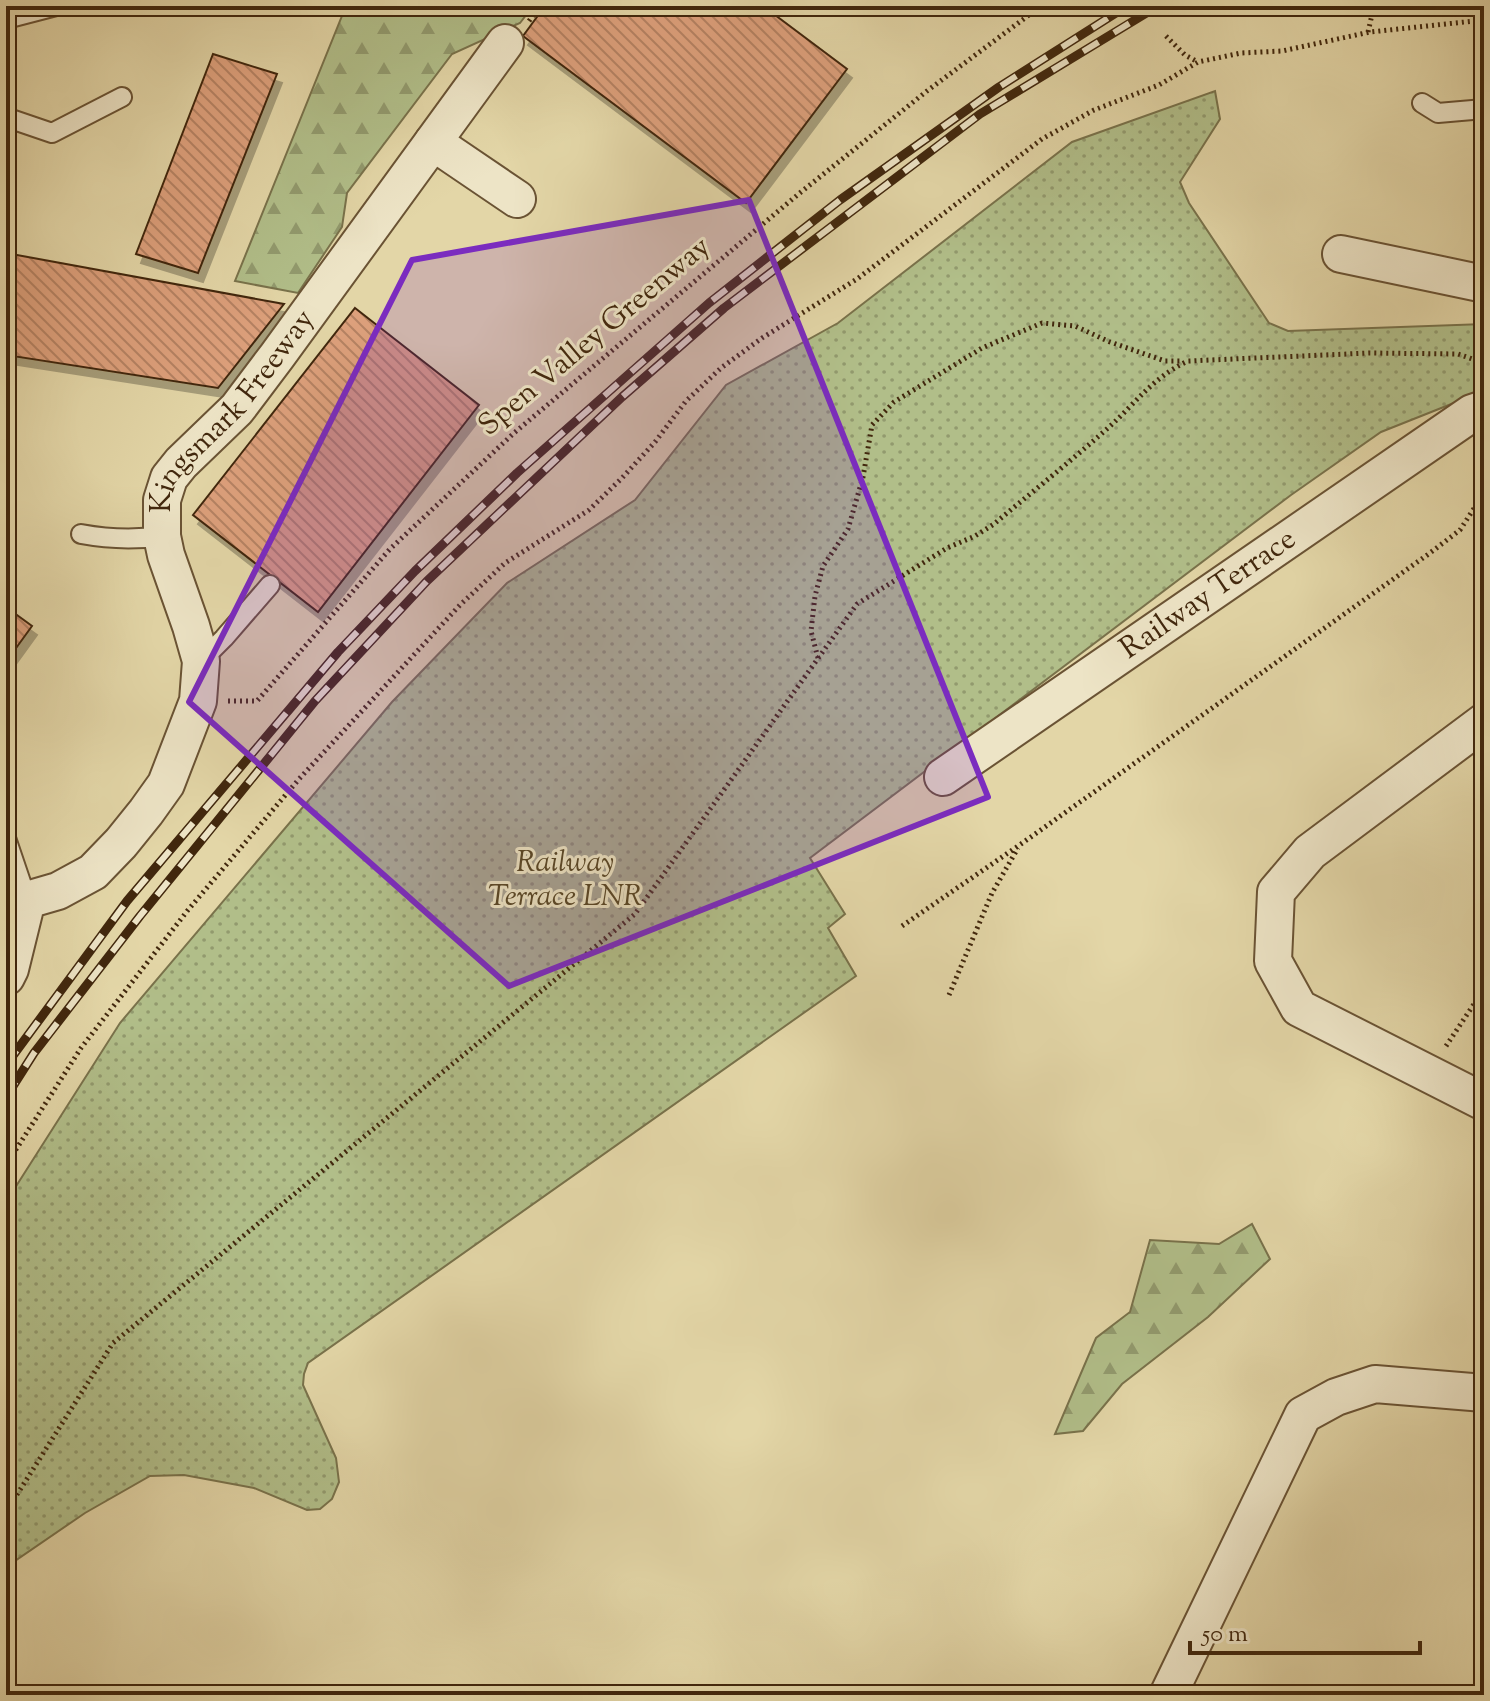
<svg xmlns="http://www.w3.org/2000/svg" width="1490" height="1701" viewBox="0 0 1490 1701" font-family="'Sorts Mill Goudy',serif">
<defs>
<pattern id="green-dots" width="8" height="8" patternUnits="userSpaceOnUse" patternTransform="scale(2)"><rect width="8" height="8" fill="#b1be89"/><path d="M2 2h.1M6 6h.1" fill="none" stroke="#929a6e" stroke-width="1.8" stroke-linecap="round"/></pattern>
<pattern id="forest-firs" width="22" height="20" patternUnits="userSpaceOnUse" patternTransform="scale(2)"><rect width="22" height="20" fill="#b1be89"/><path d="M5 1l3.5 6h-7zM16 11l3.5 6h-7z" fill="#929a6e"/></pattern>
<pattern id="building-back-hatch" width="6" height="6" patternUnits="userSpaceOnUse" patternTransform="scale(2)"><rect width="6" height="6" fill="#dda07b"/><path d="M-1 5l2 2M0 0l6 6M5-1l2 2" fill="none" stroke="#b58263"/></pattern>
<filter id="shadow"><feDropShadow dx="5" dy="9" stdDeviation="0" flood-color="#0004"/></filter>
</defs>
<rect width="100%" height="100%" fill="#e3d6a7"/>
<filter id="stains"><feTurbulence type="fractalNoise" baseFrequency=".0025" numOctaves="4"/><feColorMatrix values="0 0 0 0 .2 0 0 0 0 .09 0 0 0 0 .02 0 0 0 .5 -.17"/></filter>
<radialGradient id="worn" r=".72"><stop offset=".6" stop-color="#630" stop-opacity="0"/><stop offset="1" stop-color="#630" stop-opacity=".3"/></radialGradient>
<polygon fill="url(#green-dots)" stroke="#79724b" stroke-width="2" points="1215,91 1220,119 1180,182 1189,203 1269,323 1288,331 1484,324 1484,391 1381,432 1291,495 810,858 845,914 828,928 856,976 308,1363 304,1374 303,1385 336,1458 339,1482 332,1499 320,1509 307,1510 254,1488 184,1475 150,1476 85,1513 6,1567 6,1202 120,1023 392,702 507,583 635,500 726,385 838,323 1072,142"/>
<g fill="url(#forest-firs)" stroke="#79724b" stroke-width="2">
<polygon points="346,6 533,6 520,23 452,54 347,193 342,227 298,293 235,281"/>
<polygon points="1252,1224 1270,1259 1208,1317 1122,1384 1083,1431 1055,1434 1096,1338 1130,1312 1150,1240 1219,1244"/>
</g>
<g fill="url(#building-back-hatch)" stroke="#41270d" stroke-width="2" filter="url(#shadow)">
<polygon points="545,6 763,6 847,69 746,203 523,36"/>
<polygon points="213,54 277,74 198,273 136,254"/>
<polygon points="6,253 284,304 218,388 6,355"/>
<polygon points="355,308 479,405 318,612 193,515"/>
<polygon points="6,607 32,626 6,662"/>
</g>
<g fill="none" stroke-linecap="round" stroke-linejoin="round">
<g stroke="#6a5334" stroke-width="22">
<g id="lane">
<polyline points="6,19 56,6"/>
<polyline points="1422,103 1438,113 1484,109"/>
<polyline points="6,114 8,118 52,133 122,97"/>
<path d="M81 534C108 539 135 540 162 536"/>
<polyline points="201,661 224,638 270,585"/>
<polyline points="6,838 27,900"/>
</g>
</g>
<g stroke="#6a5334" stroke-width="40">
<g id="street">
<polyline points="433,142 517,199"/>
<polyline points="1341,254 1484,284"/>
<polyline points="1484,722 1310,852 1276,892 1273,961 1299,1008 1484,1102"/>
<path id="s1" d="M943 777 1472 413 1484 409"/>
<path id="s2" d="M6 977 10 969 27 900 58 891 93 872 121 843 146 812 166 784 198 701 201 661 191 626 166 555 162 536V500L169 478 181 463 237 409 277 356 505 43"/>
<polyline points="1168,1695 1303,1415 1336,1397 1375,1384 1484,1393"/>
</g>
</g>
<g stroke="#41270d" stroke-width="5" stroke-dasharray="2 4" stroke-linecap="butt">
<polyline points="529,21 540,6"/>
<polyline points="1368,32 1374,6"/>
<polyline points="1166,36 1185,55 1198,62"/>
<polyline points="818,658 811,631 815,596 823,566 848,529 863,477 872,425 894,402 982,348 1042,323 1075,326 1110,342 1165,361 1183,361"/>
<polyline points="228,701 257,701 390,549 514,433 801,192 927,91 1041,6"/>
<polyline points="902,926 1021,844 1430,553 1460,530 1484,493"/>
<polyline points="949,995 992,893 1018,848"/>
<polyline points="1446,1046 1484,989"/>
<polyline points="6,1165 81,1048 188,910 299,779 460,605 505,563 589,510 622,478 655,442 686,401 721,368 762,338 857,279 1042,139 1094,110 1159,85 1198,62 1241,53 1282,51 1370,32 1484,20"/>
<path d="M6 1509 11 1504 113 1343 635 914 857 604 947 548 975 536 994 524C1032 492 1071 461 1108 428 1137 402 1152 378 1188 361L1370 353 1458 354 1484 363"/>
</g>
<use href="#lane" stroke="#ede4c6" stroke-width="18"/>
<use href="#street" stroke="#ede4c6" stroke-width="36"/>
<g stroke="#41270d" stroke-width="9">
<g id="rail">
<polyline points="6,1065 127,901 338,652 415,571 517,473 709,303 840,200 999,87 1127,6"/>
<polyline points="6,1097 34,1053 140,916 315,701 427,581 622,397 724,308 980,114 1158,6"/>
</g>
</g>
<use href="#rail" stroke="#ede4c6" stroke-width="6" stroke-dasharray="18" stroke-linecap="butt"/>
</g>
<path fill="#7b2cbf" fill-opacity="0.2" stroke="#7b2cbf" stroke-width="6" stroke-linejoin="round" d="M749 200 988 797 509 986 189 702 412 260Z"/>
<g text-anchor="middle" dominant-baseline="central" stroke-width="6" stroke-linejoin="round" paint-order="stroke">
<g font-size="30" fill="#41270d" stroke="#ede4c6">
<text transform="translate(595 337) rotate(-40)">Spen Valley Greenway</text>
<text stroke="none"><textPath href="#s2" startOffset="676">Kingsmark Freeway</textPath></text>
<text stroke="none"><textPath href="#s1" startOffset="322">Railway Terrace</textPath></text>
</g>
<g font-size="30" font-style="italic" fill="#574526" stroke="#ede4c6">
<text x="565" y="863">Railway<tspan x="565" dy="34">Terrace LNR</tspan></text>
</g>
</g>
<rect width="1490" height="1701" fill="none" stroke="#e3d6a7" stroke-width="32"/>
<rect x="8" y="8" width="1474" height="1685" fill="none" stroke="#41270d" stroke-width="4"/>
<rect x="16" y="16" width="1458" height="1669" fill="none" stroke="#41270d" stroke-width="2"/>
<path d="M1190 1641v12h230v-12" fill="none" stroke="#41270d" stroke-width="4"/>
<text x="1202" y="1641" font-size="24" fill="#41270d" stroke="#ede4c6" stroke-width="6" paint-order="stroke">50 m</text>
<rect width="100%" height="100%" filter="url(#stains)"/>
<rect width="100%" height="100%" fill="url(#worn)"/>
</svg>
